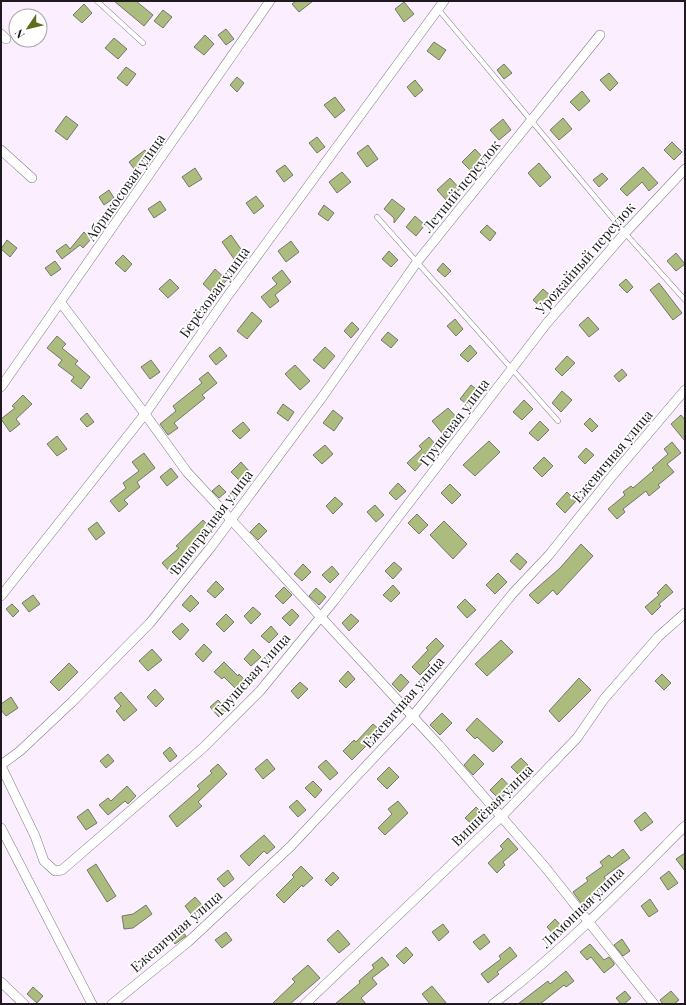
<svg xmlns="http://www.w3.org/2000/svg" width="686" height="1005" viewBox="0 0 686 1005" font-family="'Playfair Display',serif">
<rect width="100%" height="100%" fill="#fbefff"/>
<g fill="#acbc7e" stroke="#737868">
<polygon points="114,1 136,1 153,15 144,26"/>
<polygon points="296,1 313,1 299,12 292,4"/>
<polygon points="404,2 414,14 404,22 395,9"/>
<polygon points="84,4 92,13 82,23 73,15"/>
<polygon points="163,10 172,17 163,28 154,21"/>
<polygon points="226,29 234,39 226,45 218,35"/>
<polygon points="205,35 214,44 204,55 194,47"/>
<polygon points="114,38 127,49 118,59 105,48"/>
<polygon points="434,42 446,50 439,60 427,51"/>
<polygon points="504,64 512,73 504,79 497,70"/>
<polygon points="126,67 136,74 127,86 117,78"/>
<polygon points="609,73 618,83 610,91 600,80"/>
<polygon points="237,77 244,83 237,92 230,85"/>
<polygon points="415,80 423,90 415,97 407,87"/>
<polygon points="582,91 590,101 579,111 570,102"/>
<polygon points="335,97 345,110 335,118 324,105"/>
<polygon points="66,116 78,125 67,140 55,131"/>
<polygon points="563,118 572,129 559,140 550,130"/>
<polygon points="503,119 511,130 499,140 490,130"/>
<polygon points="317,137 325,147 317,153 309,143"/>
<polygon points="672,142 682,152 674,160 664,150"/>
<polygon points="368,145 378,159 367,167 357,153"/>
<polygon points="475,149 485,160 472,172 462,162"/>
<polygon points="145,150 151,158 135,170 129,162"/>
<polygon points="539,163 551,177 540,187 528,173"/>
<polygon points="285,165 293,175 284,182 276,171"/>
<polygon points="643,167 658,183 649,191 642,182 627,196 620,189"/>
<polygon points="195,168 202,179 189,187 182,177"/>
<polygon points="342,172 351,182 337,193 329,182"/>
<polygon points="602,173 608,179 599,187 593,180"/>
<polygon points="450,178 460,189 447,201 437,190"/>
<polygon points="109,190 114,198 104,205 99,197"/>
<polygon points="256,196 264,206 254,214 246,203"/>
<polygon points="392,199 405,209 394,223 394,218 384,209"/>
<polygon points="160,201 166,210 154,218 148,209"/>
<polygon points="324,205 334,213 328,221 318,214"/>
<polygon points="415,216 425,225 416,236 406,227"/>
<polygon points="487,225 496,233 490,241 480,232"/>
<polygon points="84,232 91,239 83,248 80,245 62,259 56,251 66,244 70,249"/>
<polygon points="231,235 243,252 234,259 222,242"/>
<polygon points="7,240 17,248 10,257 1,249"/>
<polygon points="291,241 299,252 286,262 278,251"/>
<polygon points="389,251 398,260 391,267 382,259"/>
<polygon points="676,253 685,264 676,271 667,261"/>
<polygon points="123,255 132,264 125,272 115,263"/>
<polygon points="55,261 61,269 51,276 45,268"/>
<polygon points="443,263 451,271 445,277 437,270"/>
<polygon points="215,269 227,280 214,294 203,284"/>
<polygon points="282,270 291,282 275,295 279,301 270,308 261,297 277,284 272,278"/>
<polygon points="170,279 179,288 168,298 159,289"/>
<polygon points="626,279 633,287 627,293 619,285"/>
<polygon points="659,283 682,313 673,320 650,290"/>
<polygon points="543,289 552,297 542,308 533,300"/>
<polygon points="252,312 262,321 247,339 237,331"/>
<polygon points="588,317 599,329 589,337 579,325"/>
<polygon points="455,319 463,329 456,336 447,326"/>
<polygon points="352,322 359,329 351,338 344,331"/>
<polygon points="388,332 398,340 391,348 381,340"/>
<polygon points="57,336 66,344 62,348 78,361 75,364 90,377 81,389 71,381 74,377 58,365 62,360 47,348"/>
<polygon points="470,345 477,353 468,362 460,355"/>
<polygon points="220,347 227,356 216,365 209,356"/>
<polygon points="325,347 335,356 324,369 313,360"/>
<polygon points="567,356 575,363 562,376 555,369"/>
<polygon points="151,360 160,372 150,379 141,367"/>
<polygon points="295,365 310,381 300,390 285,374"/>
<polygon points="622,369 627,375 619,382 614,376"/>
<polygon points="208,372 217,383 202,395 205,398 174,423 178,428 168,435 160,424 176,411 173,406 202,383 199,379"/>
<polygon points="471,385 480,392 469,406 460,399"/>
<polygon points="562,391 572,400 561,412 552,403"/>
<polygon points="23,395 32,404 16,419 20,424 10,432 1,419 15,408 12,406"/>
<polygon points="524,400 533,409 522,420 513,412"/>
<polygon points="283,404 294,412 288,421 277,413"/>
<polygon points="448,408 459,420 443,434 432,421"/>
<polygon points="333,410 343,418 334,431 323,423"/>
<polygon points="87,413 94,422 87,427 80,419"/>
<polygon points="681,415 685,420 685,441 671,424"/>
<polygon points="590,418 598,426 592,432 584,424"/>
<polygon points="540,421 549,430 538,441 529,433"/>
<polygon points="243,422 250,430 240,439 232,431"/>
<polygon points="57,436 67,449 57,456 47,444"/>
<polygon points="429,437 436,445 421,458 424,461 415,471 407,463 422,449 419,446"/>
<polygon points="489,441 500,452 475,476 463,465"/>
<polygon points="672,442 681,453 667,464 674,472 658,485 660,487 649,496 646,491 623,509 625,512 617,519 608,509 625,495 623,492 631,486 633,488 654,470 652,468 668,454 664,449"/>
<polygon points="325,445 333,454 322,464 313,455"/>
<polygon points="586,448 594,455 585,464 578,457"/>
<polygon points="144,453 155,468 137,482 140,487 124,500 128,504 119,512 110,501 126,488 123,483 139,471 132,462"/>
<polygon points="544,457 553,466 542,477 533,468"/>
<polygon points="241,462 249,471 239,480 231,472"/>
<polygon points="171,468 178,477 167,486 160,477"/>
<polygon points="398,483 406,491 396,500 389,493"/>
<polygon points="450,484 461,495 452,504 441,493"/>
<polygon points="219,485 226,492 219,498 212,491"/>
<polygon points="567,492 576,501 565,513 556,504"/>
<polygon points="335,497 343,504 333,514 326,506"/>
<polygon points="375,505 384,515 376,522 367,512"/>
<polygon points="417,514 428,525 419,534 408,523"/>
<polygon points="203,520 213,531 178,563 180,566 172,574 162,563 179,548 176,546"/>
<polygon points="444,521 467,544 453,559 430,535"/>
<polygon points="97,522 105,533 96,540 88,529"/>
<polygon points="259,523 267,531 258,540 250,532"/>
<polygon points="581,544 593,556 557,595 553,590 538,604 529,595 560,568"/>
<polygon points="517,553 527,562 520,570 510,561"/>
<polygon points="394,562 402,569 393,579 385,571"/>
<polygon points="303,564 311,572 302,581 294,574"/>
<polygon points="332,566 339,574 330,583 322,575"/>
<polygon points="498,573 507,582 495,594 486,585"/>
<polygon points="216,581 224,589 215,598 207,591"/>
<polygon points="666,584 673,592 659,604 661,606 652,615 645,607 659,595 657,593"/>
<polygon points="393,585 400,593 391,602 383,595"/>
<polygon points="284,587 292,595 283,604 275,596"/>
<polygon points="316,588 326,597 319,605 309,596"/>
<polygon points="33,595 40,604 29,612 22,603"/>
<polygon points="191,595 199,603 190,612 182,605"/>
<polygon points="465,599 476,610 467,618 457,607"/>
<polygon points="12,604 19,611 13,617 6,609"/>
<polygon points="253,607 261,614 251,624 244,616"/>
<polygon points="292,609 299,616 290,626 282,618"/>
<polygon points="226,614 234,622 224,632 216,624"/>
<polygon points="351,614 359,621 349,631 342,623"/>
<polygon points="182,623 189,630 180,640 172,632"/>
<polygon points="271,626 278,634 269,643 261,636"/>
<polygon points="436,638 444,646 428,663 430,665 420,675 412,667 428,650 426,648"/>
<polygon points="501,640 513,652 487,676 475,664"/>
<polygon points="204,644 212,652 203,662 195,654"/>
<polygon points="152,649 162,660 148,671 139,661"/>
<polygon points="253,649 261,657 251,666 244,659"/>
<polygon points="224,662 238,676 239,674 247,682 238,691 224,677 222,679 214,672"/>
<polygon points="69,663 78,672 59,691 50,682"/>
<polygon points="348,671 355,679 346,688 339,681"/>
<polygon points="401,674 409,682 400,692 392,684"/>
<polygon points="662,674 671,683 664,690 655,681"/>
<polygon points="579,678 591,690 559,722 549,711"/>
<polygon points="300,682 308,689 298,699 291,691"/>
<polygon points="155,689 164,699 156,707 147,697"/>
<polygon points="121,692 137,710 124,721 116,711 121,706 114,698"/>
<polygon points="11,697 18,708 6,716 1,710 1,704"/>
<polygon points="218,700 227,710 219,717 210,707"/>
<polygon points="442,713 452,723 440,735 430,725"/>
<polygon points="477,718 503,742 493,752 477,737 475,739 466,730"/>
<polygon points="373,724 381,731 352,760 343,751 354,740 356,742"/>
<polygon points="170,747 177,756 170,762 163,753"/>
<polygon points="108,754 114,761 106,768 100,761"/>
<polygon points="474,754 484,764 473,775 464,765"/>
<polygon points="521,758 528,765 519,775 511,767"/>
<polygon points="267,759 275,769 263,779 255,769"/>
<polygon points="326,760 338,773 330,780 318,767"/>
<polygon points="218,764 227,774 198,802 202,806 177,827 169,816 200,789 197,786 212,773 210,771"/>
<polygon points="389,767 399,777 387,789 377,779"/>
<polygon points="502,778 511,788 500,800 490,790"/>
<polygon points="313,781 322,790 315,798 305,788"/>
<polygon points="127,786 136,796 128,804 125,801 108,815 99,805 108,798 111,801"/>
<polygon points="297,800 306,810 298,817 289,807"/>
<polygon points="398,801 408,813 385,835 378,828 392,814 388,809"/>
<polygon points="476,807 484,815 474,826 465,818"/>
<polygon points="88,809 97,823 86,830 77,817"/>
<polygon points="645,812 653,822 641,831 634,821"/>
<polygon points="264,835 275,847 267,854 264,851 249,866 240,856"/>
<polygon points="508,838 518,849 503,862 505,865 497,873 488,863 503,849 500,846"/>
<polygon points="623,849 630,858 604,877 609,884 592,897 594,900 584,907 573,892 588,881 586,878 603,866 600,862 609,855 612,858"/>
<polygon points="685,853 685,871 676,859"/>
<polygon points="96,864 116,896 107,902 87,870"/>
<polygon points="301,866 313,878 303,887 302,885 284,903 276,895 294,877 292,875"/>
<polygon points="228,870 234,879 224,887 217,879"/>
<polygon points="669,871 678,883 668,890 660,878"/>
<polygon points="333,872 339,878 331,886 325,880"/>
<polygon points="195,897 202,905 191,914 185,906"/>
<polygon points="650,899 658,911 649,917 641,906"/>
<polygon points="146,905 152,914 133,928 124,929 122,916 133,914"/>
<polygon points="555,919 564,929 556,937 547,927"/>
<polygon points="443,924 449,932 439,941 432,932"/>
<polygon points="179,927 186,936 175,944 169,936"/>
<polygon points="338,930 350,944 339,953 327,940"/>
<polygon points="226,932 232,940 222,948 215,940"/>
<polygon points="484,934 490,942 480,950 473,942"/>
<polygon points="622,939 630,951 623,956 614,945"/>
<polygon points="590,944 604,960 609,957 614,963 614,965 604,973 591,957 587,960 580,952"/>
<polygon points="406,947 413,955 404,964 396,956"/>
<polygon points="510,947 517,956 497,972 499,974 488,983 481,974 501,959 499,956"/>
<polygon points="382,957 389,965 372,978 377,984 361,998 366,1004 335,1004 360,983 359,981 374,968 372,965"/>
<polygon points="308,965 320,978 290,1004 272,1004 295,982 292,979"/>
<polygon points="566,971 574,981 566,987 564,985 540,1004 518,1004 548,981 550,984"/>
<polygon points="432,986 447,1004 430,1004 422,994"/>
<polygon points="33,987 43,996 37,1003 27,994"/>
<polygon points="625,991 631,998 624,1004 621,1004 616,998"/>
<polygon points="671,991 679,1000 674,1004 663,1004 660,1000"/>
</g>
<g fill="none" stroke-linecap="round" stroke-linejoin="round">
<g stroke="#827886" stroke-width="5.5">
<g id="lane">
<polyline points="97,1 143,43"/>
<polyline points="438,9 625,233 685,300"/>
<polyline points="377,217 558,421"/>
</g>
</g>
<g stroke="#827886" stroke-width="10">
<g id="street">
<polyline points="1,34 6,39"/>
<polyline points="1,150 32,178"/>
<polyline points="61,303 145,414 187,472 439,745 545,867 654,1004"/>
<polyline points="1,387 270,1"/>
<polyline points="1,596 145,414 229,294 444,1"/>
<polyline points="1,765 20,751 72,702 150,623 211,547 323,396 417,262 600,35"/>
<polyline points="1,766 35,836 44,861 55,871 62,870 204,747 260,691 333,602 547,323 625,233 685,169"/>
<polyline points="1,828 92,1004"/>
<polyline points="1,982 24,1004"/>
<polyline points="112,1004 188,942 290,847 412,717 514,592 549,555 613,475 685,390"/>
<polyline points="305,1004 501,817 577,738 604,699 658,637 685,613"/>
<path d="M493 1004C563 951 623 888 685 826"/>
</g>
</g>
<use href="#lane" stroke="#fff" stroke-width="4.5"/>
<use href="#street" stroke="#fff" stroke-width="9"/>
</g>
<g text-anchor="middle" dominant-baseline="central" stroke-width="3.5" stroke-linejoin="round" paint-order="stroke">
<g font-size="14" fill="#1e1a20" stroke="#fff">
<text transform="translate(461 186) rotate(-51)">Летний переулок</text>
<text transform="translate(125 187) rotate(-55)">Абрикосовая улица</text>
<text transform="translate(585 258) rotate(-49)">Урожайный переулок</text>
<text transform="translate(214 292) rotate(-54)">Берёзовая улица</text>
<text transform="translate(454 422) rotate(-53)">Грушевая улица</text>
<text transform="translate(612 456) rotate(-50)">Ежевичная улица</text>
<text transform="translate(211 522) rotate(-53)">Виноградная улица</text>
<text transform="translate(252 674) rotate(-48)">Грушевая улица</text>
<text transform="translate(403 702) rotate(-49)">Ежевичная улица</text>
<text transform="translate(492 805) rotate(-45)">Вишнёвая улица</text>
<text transform="translate(582 907) rotate(-44)">Лимонная улица</text>
<text transform="translate(176 931) rotate(-41)">Ежевичная улица</text>
</g>
</g>
<rect width="686" height="1005" fill="none" stroke="#1e1a20" stroke-width="4"/>
<g transform="translate(28 28) rotate(235)"><circle r="19" fill="#ffffff" stroke="#a5a3a6"/>
<path d="M0-3L7 15L0 10L-7 15Z" fill="#5d6d19"/>
<text y="-6" font-size="11" font-weight="bold" text-anchor="middle" fill="#1e1a20">N</text>
</g>
</svg>
